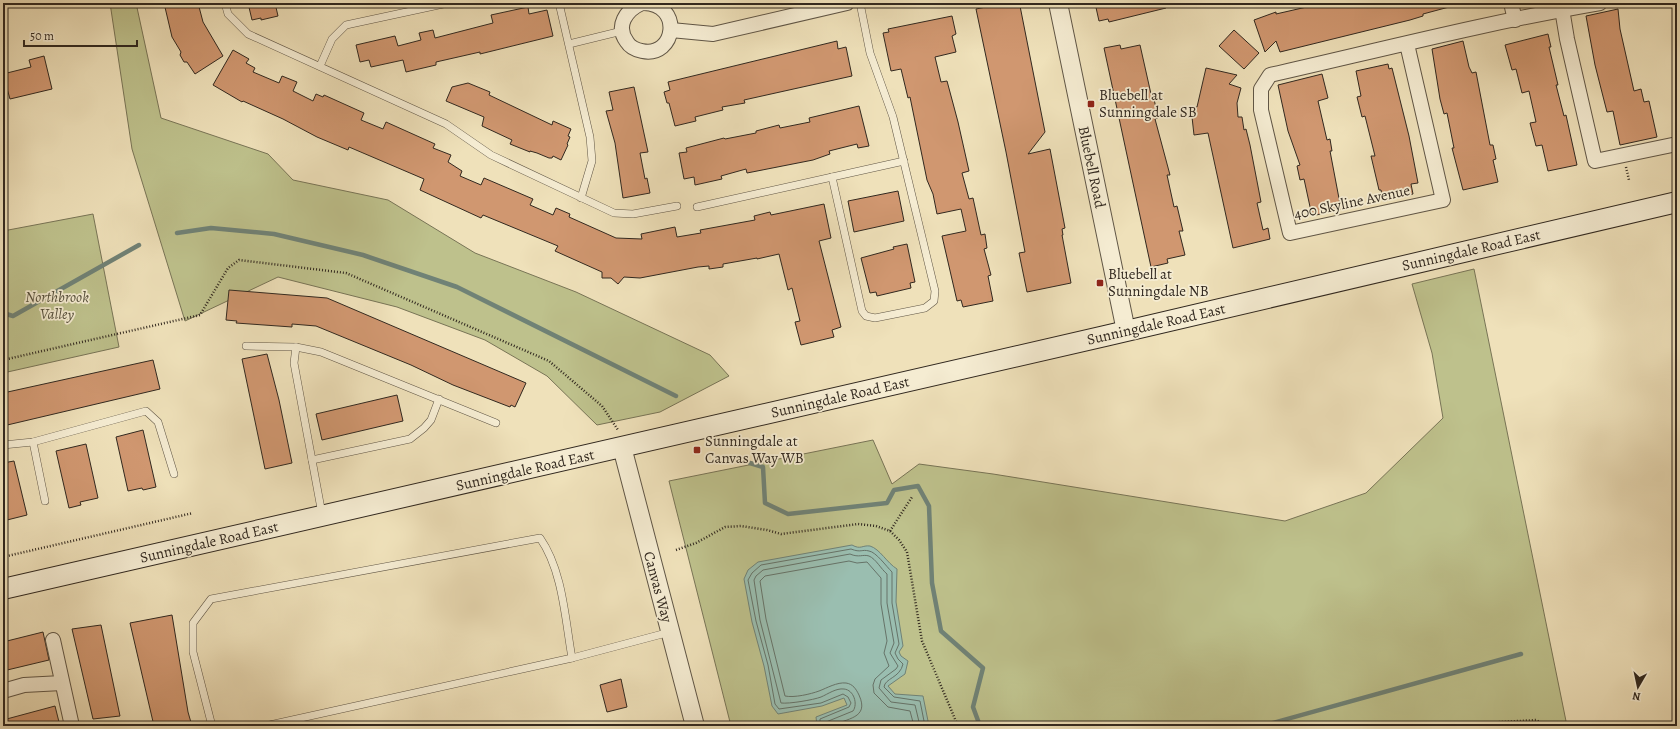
<svg xmlns="http://www.w3.org/2000/svg" width="1680" height="729" viewBox="0 0 1680 729" font-family="Alegreya,serif">
<rect width="100%" height="100%" fill="#efe1ba"/>
<filter id="stains"><feTurbulence type="fractalNoise" baseFrequency=".005" numOctaves="4"/><feColorMatrix values="0 0 0 0 .2 0 0 0 0 .09 0 0 0 0 .02 0 0 0 .5 -.17"/></filter>
<radialGradient id="worn" r=".72"><stop offset=".6" stop-color="#630" stop-opacity="0"/><stop offset="1" stop-color="#630" stop-opacity=".3"/></radialGradient>
<g fill="#bec18c" stroke="#787456">
<polygon points="110,3 136,3 161,118 268,154 293,180 388,200 475,253 576,292 710,355 729,376 660,412 597,425 547,376 485,340 397,307 278,277 185,321 132,149"/>
<polygon points="93,214 119,347 3,373 3,231"/>
<polygon points="1474,269 1567,726 731,726 669,481 873,440 892,484 919,464 993,474 1285,521 1366,493 1443,418 1432,353 1412,284"/>
</g>
<path fill="#9abeb0" stroke="#708276" d="M852 545C861 550 862 545 870 546 880 549 887 563 897 569L896 602 903 646 899 652 901 656 908 661 905 674 888 686 895 694 923 696 929 726H817L816 717 847 705 844 698 822 706 778 714 772 706 764 666 752 622 744 579 748 570 758 562Z"/>
<g fill="none" stroke-linecap="round" stroke-linejoin="round">
<g stroke="#667368" stroke-width="1">
<path d="M820 726V719L849 707 851 703 848 697 843 694 821 703 779 709 775 704 768 665 756 621 748 580 752 573 761 565 851 549C861 553 862 549 869 551 876 552 886 566 892 572V603L899 644 895 653 898 659 903 664C900 678 885 678 884 687L894 697 920 701 925 726"/>
<path d="M825 726 826 722 853 711C858 704 854 690 844 689 836 688 828 694 821 697 813 700 789 704 781 703L760 620 754 580 756 576 763 570 850 554C859 558 863 554 869 556 876 559 881 569 887 574V603L894 643 890 653 898 666 896 669 881 680 879 688 891 702 915 705 920 726"/>
<path d="M832 726C846 718 870 719 859 695 856 689 853 684 846 683 837 682 827 688 819 691 811 694 794 698 785 696L766 619 760 581 765 576 849 561 857 563 867 562 881 578V604L887 641 884 653 889 666 875 679 873 685 874 693 888 707 910 711 914 726"/>
</g>
<g stroke="#708276" stroke-width="4.5">
<polyline points="177,233 211,228 274,234 363,255 457,287 676,396"/>
<polyline points="3,313 13,316 139,245"/>
<polyline points="750,463 763,467 765,503 788,514 887,503 894,490 918,486 929,506 932,583 941,631 983,668 973,707 980,726"/>
<polyline points="1262,726 1521,654"/>
</g>
</g>
<g fill="#d09770" stroke="#31281f">
<polygon points="164,3 198,3 203,22 223,56 195,74 187,62 184,62 180,55 181,52 172,37"/>
<polygon points="248,3 275,3 278,16 261,20 261,18 252,20"/>
<polygon points="1006,3 1016,3 1016,7 1020,6 1045,132 1028,154 1050,149 1065,228 1062,229 1063,235 1062,235 1071,283 1027,292 1019,253 1025,252 1006,152 976,9"/>
<polygon points="1095,3 1165,3 1166,8 1109,22 1108,19 1099,21"/>
<polygon points="1311,3 1448,3 1449,7 1423,14 1423,16 1410,20 1280,52 1276,41 1265,52 1254,20 1276,12 1276,14 1311,6"/>
<polygon points="528,7 529,14 547,10 553,36 480,54 480,52 436,62 436,65 406,72 403,60 371,67 369,60 360,62 356,45 395,36 398,46 421,40 419,33 433,30 435,38 493,23 491,15"/>
<polygon points="1618,9 1620,29 1634,91 1641,89 1644,102 1649,101 1657,137 1620,145 1613,111 1607,112 1595,65 1586,16"/>
<polygon points="952,16 956,34 952,36 956,52 935,57 941,82 947,81 958,122 969,171 962,173 969,199 973,198 981,235 985,234 987,248 984,249 991,275 988,276 993,301 963,307 961,300 957,301 942,236 966,231 961,209 937,214 933,194 927,180 910,97 908,98 901,69 891,71 883,33 889,32 888,29"/>
<polygon points="1234,30 1259,53 1244,69 1219,46"/>
<polygon points="1548,34 1551,47 1549,47 1558,85 1556,85 1564,116 1566,115 1577,165 1548,171 1542,145 1536,146 1530,123 1536,122 1529,91 1522,93 1516,69 1512,70 1505,45"/>
<polygon points="837,41 838,49 846,47 852,76 744,100 745,103 722,107 723,110 695,117 696,121 675,126 669,103 667,103 664,92 670,90 668,82"/>
<polygon points="1463,41 1469,67 1472,73 1476,72 1490,145 1493,145 1496,159 1493,160 1498,182 1463,190 1452,148 1454,148 1447,113 1444,114 1440,99 1432,49"/>
<polygon points="1120,45 1121,49 1140,45 1151,94 1153,94 1158,118 1155,119 1170,175 1167,175 1174,207 1177,206 1183,231 1179,231 1185,255 1167,259 1168,263 1151,267 1104,48"/>
<polygon points="233,50 249,59 246,63 255,68 253,72 279,83 282,76 297,82 293,91 313,101 316,94 323,97 324,95 364,113 361,120 383,129 386,122 435,144 433,148 451,155 448,162 462,171 460,176 481,185 484,178 533,199 530,205 553,215 556,208 570,214 569,217 616,238 642,239 641,234 675,227 677,237 701,233 700,230 755,220 754,216 770,212 771,215 824,204 831,238 819,241 841,327 832,330 834,337 801,345 795,322 800,321 792,288 788,290 779,254 757,259 757,258 723,264 723,267 709,269 709,266 698,267 640,278 624,277 618,284 611,278 602,278 602,272 555,251 558,246 483,215 481,218 420,190 424,179 349,147 348,150 317,137 283,119 243,101 242,102 213,85"/>
<polygon points="44,56 52,89 10,99 3,74 31,67 29,60"/>
<polygon points="1388,64 1389,69 1392,68 1409,136 1418,183 1411,184 1413,194 1383,201 1381,190 1379,190 1371,156 1375,156 1365,116 1362,117 1357,97 1361,96 1356,71"/>
<polygon points="1206,68 1237,75 1229,84 1241,88 1237,103 1238,117 1242,117 1244,130 1246,129 1250,145 1261,202 1257,203 1263,230 1268,228 1270,239 1233,248 1208,133 1194,135 1191,108 1197,107"/>
<polygon points="1322,74 1328,98 1318,101 1327,140 1330,139 1332,151 1330,151 1341,209 1312,216 1304,179 1300,180 1297,166 1300,165 1288,131 1278,85"/>
<polygon points="468,83 490,92 489,95 552,125 553,121 571,129 568,136 570,137 567,144 568,145 561,160 553,156 552,158 549,158 537,153 530,151 530,152 510,144 512,140 482,126 484,117 446,101 452,87"/>
<polygon points="634,87 648,152 640,153 645,179 647,178 650,193 623,198 615,143 606,111 613,110 609,92"/>
<polygon points="859,106 869,146 858,148 857,144 829,151 830,154 813,160 747,173 746,169 721,176 722,179 695,185 694,177 684,179 679,153 687,152 686,148 724,138 725,139 756,133 756,131 779,125 780,128 810,122 809,118"/>
<polygon points="898,191 904,221 854,232 848,201"/>
<polygon points="907,244 915,282 910,283 911,288 877,296 876,292 870,293 861,258 894,249 893,247"/>
<polygon points="229,290 327,298 526,383 515,407 511,405 510,407 453,385 411,365 316,326 292,324 292,327 236,323 237,321 226,320"/>
<polygon points="267,354 279,400 292,463 265,469 242,359"/>
<polygon points="153,360 160,389 3,426 3,393"/>
<polygon points="397,395 403,421 322,440 316,414"/>
<polygon points="143,430 156,487 143,490 142,488 128,491 116,437"/>
<polygon points="86,444 98,498 80,502 81,505 69,508 56,451"/>
<polygon points="14,461 27,515 3,521 3,463"/>
<polygon points="172,615 188,712 192,726 154,726 130,623"/>
<polygon points="101,625 120,716 93,719 72,629"/>
<polygon points="43,632 49,660 3,671 3,642"/>
<polygon points="621,679 627,707 607,712 600,685"/>
<polygon points="55,706 60,726 3,726 3,720"/>
</g>
<g fill="none" stroke-linecap="round" stroke-linejoin="round">
<g stroke="#605646" stroke-width="8">
<g id="service">
<polyline points="225,3 228,14 248,34 446,124 491,155 614,213 633,214 677,206"/>
<polyline points="559,3 590,137 592,161 581,198"/>
<polyline points="569,44 622,31"/>
<polyline points="320,66 332,39 346,25 448,3"/>
<polyline points="832,177 862,311 866,316 875,318 925,308 934,301 935,291 893,117 870,53 860,3"/>
<polyline points="697,207 904,161"/>
<polyline points="246,346 296,347 321,352 496,423"/>
<polyline points="296,347 294,363 322,514"/>
<polyline points="33,442 45,501"/>
<polyline points="3,445 33,442 146,411 158,422 174,474"/>
<polyline points="312,460 410,439 424,428 431,420 439,399"/>
<path d="M212 726 193 652V623L211 599 540 538C563 571 565 619 572 658"/>
<polyline points="265,726 572,658 670,632"/>
</g>
</g>
<g stroke="#605646" stroke-width="16">
<g id="minor">
<path d="M642 3C626 10 615 26 627 42 630 47 637 50 642 51 676 58 683 4 644 3"/>
<polyline points="1511,3 1515,20"/>
<polyline points="1562,9 1567,39 1595,161 1677,144"/>
<polyline points="671,30 713,34 847,3"/>
<path d="M1407 44 1443 200 1290 233 1261 110V89L1270 75C1380 50 1489 22 1600 3"/>
<polyline points="53,640 72,726"/>
<polyline points="3,691 24,685 62,683"/>
</g>
</g>
<g stroke="#605646" stroke-width="20">
<g id="tertiary">
<polyline points="1058,3 1126,331"/>
<polyline points="622,447 695,726"/>
</g>
</g>
<g stroke="#31281f" stroke-width="22">
<polyline id="secondary" points="3,589 1105,336 1677,202"/>
</g>
<g stroke="#31281f" stroke-width="2.5" stroke-dasharray="1 2" stroke-linecap="butt">
<polyline points="1626,167 1629,180"/>
<polyline points="3,360 200,315 228,268 239,260 346,273 549,361 602,406 618,430"/>
<polyline points="890,531 912,497"/>
<polyline points="676,550 696,543 725,527 741,526 767,530 781,534 858,524 876,526 890,531 899,540 907,552 922,641 958,726"/>
<polyline points="3,557 193,513"/>
<polyline points="1427,726 1537,720 1542,726"/>
</g>
<use href="#service" stroke="#f5ecd2" stroke-width="7"/>
<use href="#minor" stroke="#f5ecd2" stroke-width="14"/>
<use href="#tertiary" stroke="#f5ecd2" stroke-width="18"/>
<use href="#secondary" stroke="#f5ecd2" stroke-width="20"/>
</g>
<g fill="#8f2418" stroke="#f5ecd2" stroke-width="1.5">
<rect x="1087" y="100" width="8" height="8" rx="2"/>
<rect x="1096" y="279" width="8" height="8" rx="2"/>
<rect x="693" y="446" width="8" height="8" rx="2"/>
</g>
<g text-anchor="middle" dominant-baseline="central" stroke-width="3.5" stroke-linejoin="round" paint-order="stroke">
<g font-size="15" fill="#31281f" stroke="#f5ecd2" text-anchor="start">
<text x="1099" y="95">Bluebell at<tspan x="1099" dy="17">Sunningdale SB</tspan></text>
<text x="1108" y="274">Bluebell at<tspan x="1108" dy="17">Sunningdale NB</tspan></text>
<text x="705" y="441">Sunningdale at<tspan x="705" dy="17">Canvas Way WB</tspan></text>
</g>
<g font-size="15" fill="#31281f" stroke="#f5ecd2">
<text transform="translate(1092 167) rotate(78)">Bluebell Road</text>
<text transform="translate(1352 202) rotate(-12)">400 Skyline Avenue</text>
<text transform="translate(1471 250) rotate(-13)">Sunningdale Road East</text>
<text transform="translate(1156 324) rotate(-13)">Sunningdale Road East</text>
<text transform="translate(840 397) rotate(-13)">Sunningdale Road East</text>
<text transform="translate(525 470) rotate(-13)">Sunningdale Road East</text>
<text transform="translate(209 542) rotate(-13)">Sunningdale Road East</text>
<text transform="translate(658 587) rotate(75)">Canvas Way</text>
</g>
<g font-size="15" font-style="italic" fill="#544e3a" stroke="#f5ecd2">
<text x="57" y="297">Northbrook<tspan x="57" dy="17">Valley</tspan></text>
</g>
</g>
<rect width="1680" height="729" fill="none" stroke="#efe1ba" stroke-width="16"/>
<rect x="4" y="4" width="1672" height="721" fill="none" stroke="#31281f" stroke-width="2"/>
<rect x="8" y="8" width="1664" height="713" fill="none" stroke="#31281f"/>
<g transform="translate(1638 687) rotate(189)" stroke="#f5ecd2" stroke-width="3" paint-order="stroke">
<path d="M0-3L7 15L0 10L-7 15Z" fill="#31281f"/>
<text y="-6" font-size="11" font-weight="bold" text-anchor="middle" fill="#31281f">N</text>
</g>
<path d="M24 40v6h113v-6" fill="none" stroke="#31281f" stroke-width="2"/>
<text x="30" y="40" font-size="12" fill="#31281f" stroke="#f5ecd2" stroke-width="3" paint-order="stroke">50 m</text>
<rect width="100%" height="100%" filter="url(#stains)"/>
<rect width="100%" height="100%" fill="url(#worn)"/>
</svg>
